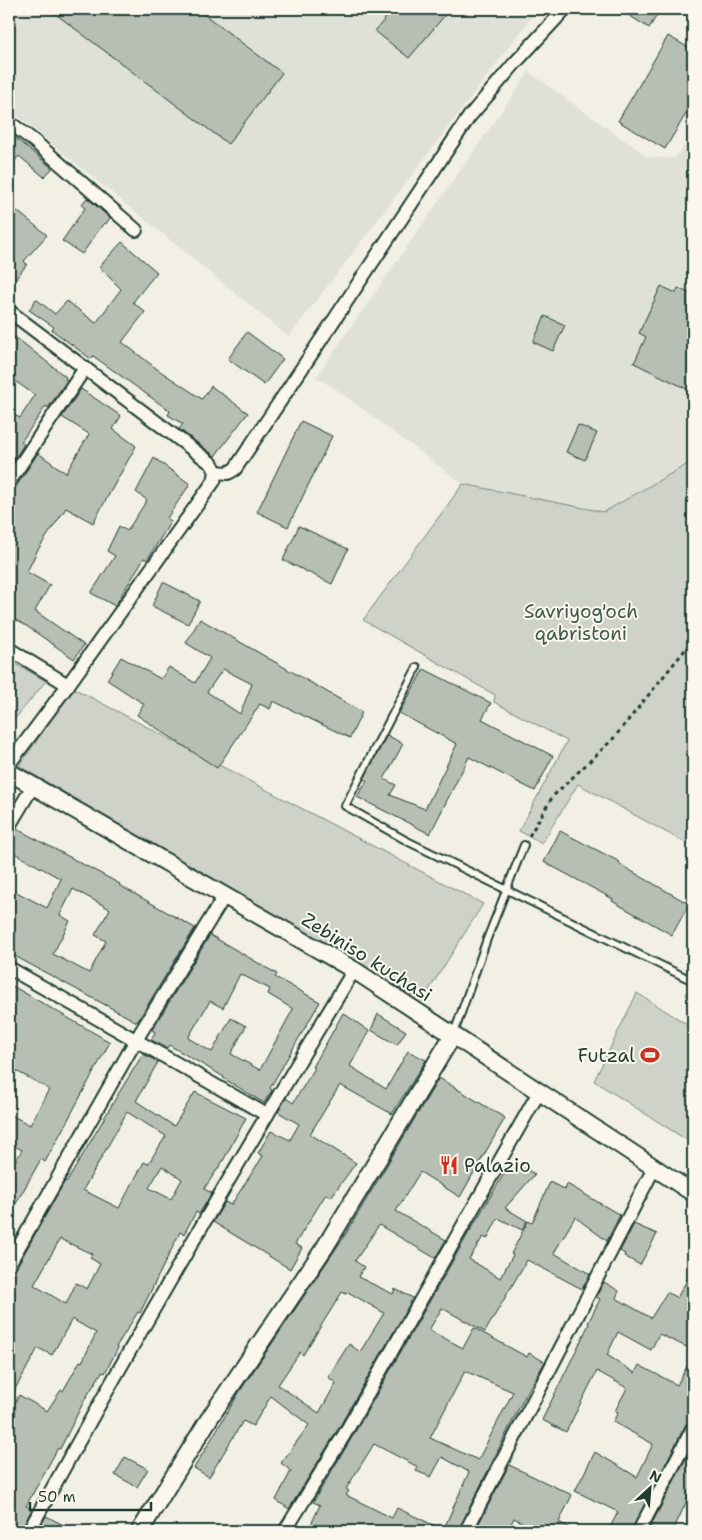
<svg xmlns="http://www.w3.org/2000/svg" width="702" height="1540" viewBox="0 0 702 1540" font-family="'Shantell Sans',sans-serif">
<rect width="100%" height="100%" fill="#f2f0e5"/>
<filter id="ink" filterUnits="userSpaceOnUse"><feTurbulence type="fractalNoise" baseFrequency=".02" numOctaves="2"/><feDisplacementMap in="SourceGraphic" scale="10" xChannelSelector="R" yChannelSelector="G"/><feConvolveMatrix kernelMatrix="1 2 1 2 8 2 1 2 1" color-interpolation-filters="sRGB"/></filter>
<g filter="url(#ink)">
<g fill="#e0e1d6">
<polygon points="9,9 538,9 289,337 9,109"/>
<polygon points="529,72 648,157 675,158 693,136 693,461 604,512 463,484 337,390 316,377"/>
</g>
<g fill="#cfd2c8" stroke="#77887e">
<polygon points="693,461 693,847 578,784 542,843 519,831 567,741 494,702 495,695 363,620 463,484 604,512"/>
<polygon points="9,660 46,681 9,726"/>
<polygon points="75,689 483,904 422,1001 19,766 68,696"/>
<polygon points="637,993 693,1028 693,1144 594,1081"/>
</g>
<g fill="#b7beb3" stroke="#1f3d34" fill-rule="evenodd">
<polygon points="49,9 197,9 282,73 228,144"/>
<polygon points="393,9 450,9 409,58 375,31"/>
<polygon points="619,9 661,9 649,28"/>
<polygon points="668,36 693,50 693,102 665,149 618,121"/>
<polygon points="9,133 50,166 52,169 44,177 19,156 9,168"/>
<polygon points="87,198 110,218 106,224 104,223 82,254 62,241 85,208 81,205"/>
<polygon points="17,211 47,235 24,261 27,264 9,288 9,221"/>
<polygon points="122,242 157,272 133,302 145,312 122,342 157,369 202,399 211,386 248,413 215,456 179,429 183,424 168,415 170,411 93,356 91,359 52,330 54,327 29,310 36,299 55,314 67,301 96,323 121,289 99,267"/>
<polygon points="661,286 676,293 678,288 693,295 693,382 689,390 634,363 646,337 639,333"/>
<polygon points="545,316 565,325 553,351 533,342"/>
<polygon points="9,332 66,377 65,379 67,380 48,408 46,406 21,442 24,444 9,468 9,412 20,418 35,395 9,377"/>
<polygon points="247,332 283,359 264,385 228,359"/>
<polygon points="81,389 121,416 113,429 136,446 93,523 66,508 37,551 27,572 50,585 35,611 84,645 74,659 28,627 9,616 9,490 16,487 38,453 66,473 89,434 62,417"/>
<polygon points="301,421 332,436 288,527 257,512"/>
<polygon points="578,425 597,433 585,460 566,452"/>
<polygon points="154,458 190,484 167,518 171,521 147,560 144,558 115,606 91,593 115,556 107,551 119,526 127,531 147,500 136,492"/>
<polygon points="299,526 348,549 332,584 283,560"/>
<polygon points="163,582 200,601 188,624 152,606"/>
<path d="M200 619 362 712 350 738 273 701 270 709 260 704 217 768 137 715 144 704 107 680 121 657 161 679 169 667 195 683 210 658 186 643ZM223 669 252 684 240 714 207 692Z"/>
<polygon points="424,669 491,703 482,719 553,756 535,791 469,757 430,834 357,797 367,781 364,779 387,735 403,744 384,779 396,785 390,795 425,809 457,744 399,713"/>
<path d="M17 829 120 884 119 885 195 928 137 1022 9 953V888L47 908 61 879 9 850V842ZM73 889 110 909 95 935 106 941 89 973 53 954 70 921 60 915Z"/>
<polygon points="560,831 620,862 619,864 689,904 672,935 612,901 613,899 544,862"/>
<path d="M210 935 277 974 275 977 320 1002 270 1088 272 1090 264 1103 223 1078 224 1077 169 1045 167 1048 151 1040 155 1032 152 1030ZM240 974 270 989 268 994 293 1009 260 1070 231 1054 246 1026 231 1018 212 1052 188 1038 210 1001 223 1008Z"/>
<polygon points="9,984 110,1042 45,1162 41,1159 9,1216 9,1172 22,1150 9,1143 9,1114 30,1125 49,1089 9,1067"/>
<polygon points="343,1013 369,1031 350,1066 386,1089 408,1051 426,1060 392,1114 340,1085 310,1134 356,1163 331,1197 326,1194 295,1244 302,1248 290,1269 213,1222 225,1202 231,1205 263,1156 258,1153 271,1131 290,1140 299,1124 278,1112 286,1098 293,1103 315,1068 313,1067"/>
<polygon points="378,1014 406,1031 397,1045 371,1030"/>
<path d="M143 1054 158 1062 136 1101 174 1126 195 1092 246 1118 223 1161 204 1189 212 1193 199 1214 196 1212 184 1234 180 1232 140 1313 138 1312 116 1347 118 1348 105 1373 102 1372 85 1399 60 1449 58 1448 26 1506 32 1509 21 1531H9V1415L19 1395 47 1411 61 1390 63 1391 80 1361 82 1362 96 1333 72 1319 52 1355 38 1348 9 1400V1274L16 1268 65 1181 67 1182 120 1091ZM127 1112 166 1136 148 1164 144 1162 119 1208 83 1190ZM162 1166 182 1179 171 1199 149 1188ZM60 1239 92 1254 90 1258 100 1264 87 1289 76 1283 66 1304 34 1285Z"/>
<path d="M439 1078 505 1118 460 1197 420 1172 396 1211 446 1240 435 1258 379 1225 355 1261 364 1267 358 1277 393 1294 395 1289 413 1298 337 1431 289 1509 276 1500 291 1471 281 1463 309 1425 271 1396 253 1426 243 1421 209 1477 194 1468 240 1391 345 1235ZM342 1292 346 1294 348 1292 384 1313 360 1352 349 1344 328 1377 336 1383 319 1413 278 1385 300 1352 303 1355Z"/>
<path d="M511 1162 535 1174 505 1208 527 1221 522 1230 498 1218 487 1239 483 1237 469 1259 500 1278 513 1255 511 1254 528 1221 532 1223 550 1182 565 1190 567 1184 620 1215 607 1241 575 1217 554 1253 590 1274 582 1289 527 1260 485 1332 442 1308 429 1330 463 1348 474 1328 527 1357 529 1353 545 1362 526 1394 458 1531 445 1526 469 1472 442 1457 431 1477 416 1471 418 1467 374 1444 346 1489 349 1491 346 1495 392 1518 397 1508 446 1531H308L320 1505 313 1502 351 1439 468 1234ZM465 1371 513 1392 478 1460 430 1438Z"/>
<polygon points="634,1224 657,1234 640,1265 624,1256 625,1254 620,1251"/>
<polygon points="693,1269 693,1350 659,1334 651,1350 618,1332 607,1355 635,1373 639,1365 677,1385 693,1355 693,1420 686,1424 631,1531 608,1531 618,1512 575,1491 595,1452 637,1477 653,1444 613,1422 618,1412 615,1411 627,1388 597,1371 566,1432 542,1420 589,1324 588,1323 600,1299 596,1297 604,1282 619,1291 616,1298 651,1318 667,1292 677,1298"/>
<polygon points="693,1445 693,1487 673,1531 648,1531"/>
<polygon points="125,1457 148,1469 137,1487 115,1475"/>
<polygon points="509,1465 572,1495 559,1522 575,1531 539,1531 514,1518 507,1531 475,1531"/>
<polygon points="46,1516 75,1531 38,1531"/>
</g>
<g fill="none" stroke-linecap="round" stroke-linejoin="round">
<g stroke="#1f3d34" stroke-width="10">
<g id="service">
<polyline points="417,667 345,806 407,841 693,981"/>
<polyline points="454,1033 487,939 524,845"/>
</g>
</g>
<g stroke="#1f3d34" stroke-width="16">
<g id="minor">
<polyline points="9,125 13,125 34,141 136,230"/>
<polyline points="9,311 212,464 216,472 214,481 68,685 9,764"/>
<polyline points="216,472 228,473 235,469 469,117 515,63 565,9"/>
<polyline points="9,482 85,368"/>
<polyline points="9,649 68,685"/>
<polyline points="9,826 33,786"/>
<polyline points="9,968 267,1115"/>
<polyline points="9,1264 136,1040 225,895"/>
<path d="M29 1531C133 1341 242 1155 354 970"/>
<polyline points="285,1531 344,1435 539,1092"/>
<polyline points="466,1531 654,1168"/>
<polyline points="639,1531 693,1428"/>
</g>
</g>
<g stroke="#1f3d34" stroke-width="20">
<g id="tertiary">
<polyline points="9,772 354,970 693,1193"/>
<polyline points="140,1531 209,1419 325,1247 453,1035"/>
</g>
</g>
<polyline stroke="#1f3d34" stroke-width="3" stroke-dasharray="4 4" stroke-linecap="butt" points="529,836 553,796 613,739 693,640"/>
<use href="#service" stroke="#fbf7ec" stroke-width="6"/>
<use href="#minor" stroke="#fbf7ec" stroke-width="12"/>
<use href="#tertiary" stroke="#fbf7ec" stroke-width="16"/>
</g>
</g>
<defs>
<g id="stadium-bare" transform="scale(1.5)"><path d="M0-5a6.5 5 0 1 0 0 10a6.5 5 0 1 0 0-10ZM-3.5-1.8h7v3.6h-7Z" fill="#c8321e" stroke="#fbf7ec" stroke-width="2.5" paint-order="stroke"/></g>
<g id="restaurant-bare" transform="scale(1.5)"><path d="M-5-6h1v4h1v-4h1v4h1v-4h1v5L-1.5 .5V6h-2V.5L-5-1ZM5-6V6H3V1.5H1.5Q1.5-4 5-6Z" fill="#c8321e" stroke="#fbf7ec" stroke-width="2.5" paint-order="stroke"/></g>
</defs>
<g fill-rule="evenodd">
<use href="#stadium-bare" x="650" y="1055"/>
<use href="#restaurant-bare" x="449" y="1165"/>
</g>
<g text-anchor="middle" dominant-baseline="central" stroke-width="4" stroke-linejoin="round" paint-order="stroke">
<g font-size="19" fill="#425b52" stroke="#fbf7ec">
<text x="581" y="611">Savriyog'och<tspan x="581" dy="22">qabristoni</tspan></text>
</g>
<g font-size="19" fill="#1f3d34" stroke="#fbf7ec">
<text transform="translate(367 957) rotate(32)">Zebiniso kuchasi</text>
</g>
<g font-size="19" fill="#1f3d34" stroke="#fbf7ec" text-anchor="end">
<text x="635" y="1055">Futzal</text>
<text x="464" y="1165" text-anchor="start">Palazio</text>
</g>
</g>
<rect width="702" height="1540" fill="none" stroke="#fbf7ec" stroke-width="30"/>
<rect x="15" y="15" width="672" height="1510" fill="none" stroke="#1f3d34" stroke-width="2" filter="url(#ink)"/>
<g transform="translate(650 1488) rotate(26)" stroke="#fbf7ec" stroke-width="4" paint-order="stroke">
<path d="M0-4L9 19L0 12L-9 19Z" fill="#1f3d34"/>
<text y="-8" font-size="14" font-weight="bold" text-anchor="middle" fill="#1f3d34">N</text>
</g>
<path d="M30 1502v8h121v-8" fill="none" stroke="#1f3d34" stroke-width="2.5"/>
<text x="38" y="1502" font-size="15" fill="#1f3d34" stroke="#fbf7ec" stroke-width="4" paint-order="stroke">50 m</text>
</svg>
